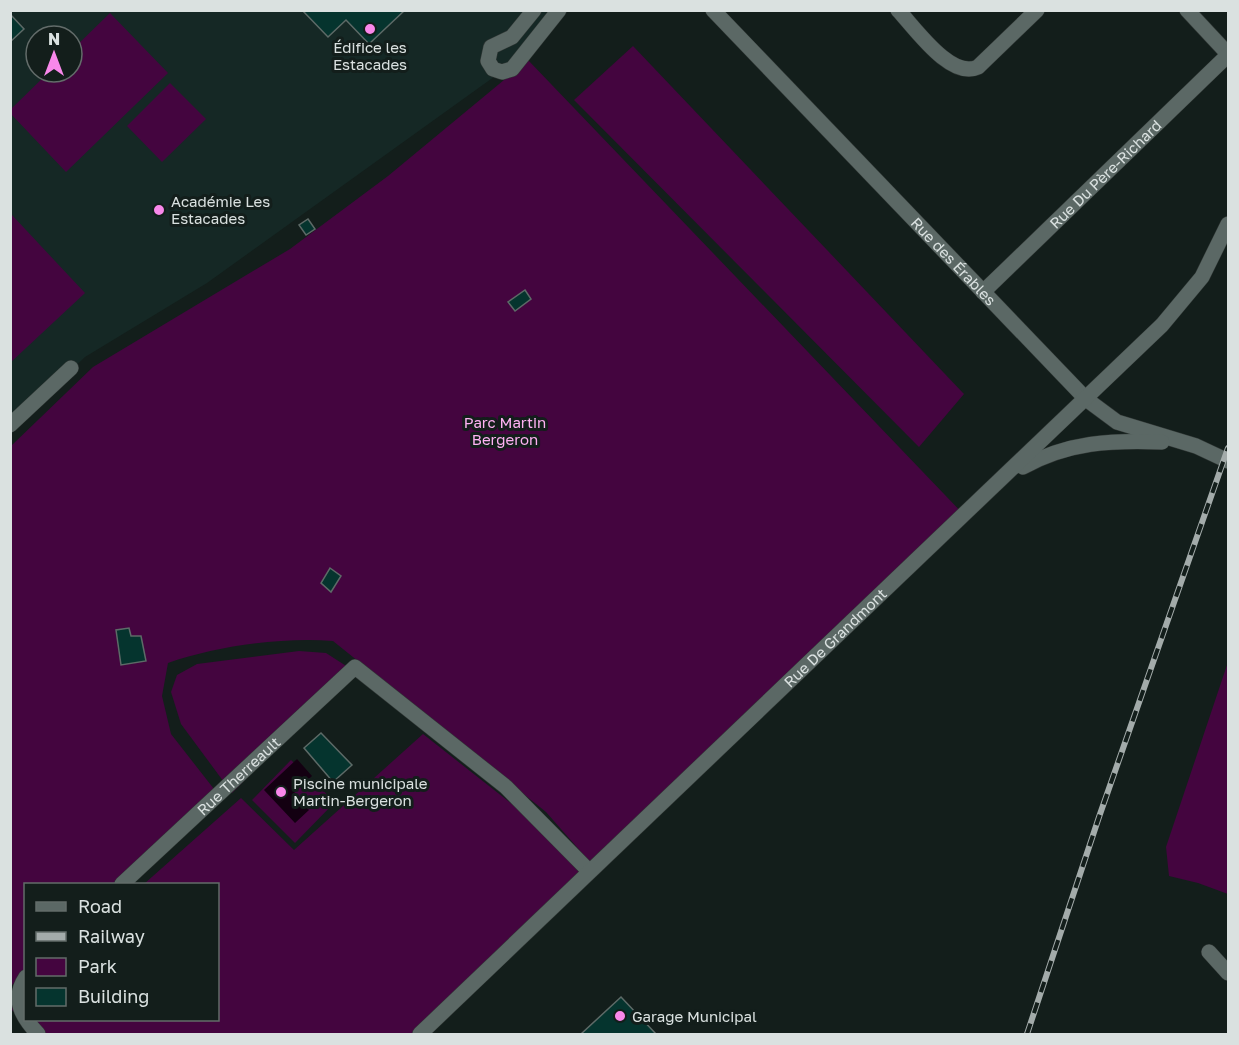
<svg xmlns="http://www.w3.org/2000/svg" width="1239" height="1045" viewBox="0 0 1239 1045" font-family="'Golos Text',sans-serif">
<rect width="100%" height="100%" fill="#131e1b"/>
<path fill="#152825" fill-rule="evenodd" d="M11 11H553L505 69 207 283 85 357 11 428ZM36 36H72V72H36Z"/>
<g fill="#44053f">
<polygon points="110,13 168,73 66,172 11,114 11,109 49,72 72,72 72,50"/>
<polygon points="633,46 964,394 919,447 574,100"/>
<path d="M528 60 968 519 597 870 546 812 333 641C282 637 217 646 168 663L162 696 171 734 221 798 122 884H26L25 972 11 986V446L93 367 290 249 388 176Z"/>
<polygon points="170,83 206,119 162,162 127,126"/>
<polygon points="11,214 85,293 11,362"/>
<polygon points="299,651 326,653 354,671 232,793 181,724 171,692 177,675 197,664"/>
<polygon points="1228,662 1228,894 1198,883 1169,876 1166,847"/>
<polygon points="423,734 536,823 585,879 419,1034 35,1034 11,1009 10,1005 22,999 26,1020 218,1020 218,884 144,884 241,798 294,850"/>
<polygon points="291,760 335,802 295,843 252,800"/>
</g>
<polygon fill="#130011" points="297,759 312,776 293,794 309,810 295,823 264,790"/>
<g fill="#05342e" stroke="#5d6a67" stroke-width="1.5">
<polygon points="302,10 405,10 369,44 346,20 328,37"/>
<polygon points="10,14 24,29 10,42"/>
<polygon points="308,219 315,229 306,235 299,225"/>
<polygon points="525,290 531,299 515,311 508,302"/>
<polygon points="330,568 341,576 331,592 321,583"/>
<polygon points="129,628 131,636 141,636 146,661 121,665 116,630"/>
<polygon points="321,733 352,765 333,782 304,748"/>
<polygon points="621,997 656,1034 581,1034"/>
</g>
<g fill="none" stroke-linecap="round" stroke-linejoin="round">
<g stroke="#313836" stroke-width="16">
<g id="minor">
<polyline points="534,10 512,37 491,47 488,61 493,69 502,72 512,69 559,10"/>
<path id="s1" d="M713 10 1086 399 1117 422 1196 446 1228 461"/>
<path d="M898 10C915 28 951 80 978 67L1037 10"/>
<polyline points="1187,10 1228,54"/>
<path id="s2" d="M983 292 1228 55"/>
<polyline points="10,425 71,368"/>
<path d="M1023 467C1068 442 1111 440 1162 442"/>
<path id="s3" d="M122 884 355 667 506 787 589 871"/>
<polyline points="1209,952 1228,973"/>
<path d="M26 977C11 999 22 1017 38 1034"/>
<path id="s4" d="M420 1034 1162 325 1202 277 1228 224"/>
</g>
</g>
<use href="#minor" stroke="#5b6865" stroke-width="15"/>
<g stroke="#a3abaa" stroke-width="6">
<polyline id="rail" points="1027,1034 1099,817 1228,448"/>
</g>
<use href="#rail" stroke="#131e1b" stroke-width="4" stroke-dasharray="11" stroke-linecap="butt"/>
</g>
<g fill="#f888ea" stroke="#131e1b" stroke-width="2">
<circle cx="370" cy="29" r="6"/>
<circle cx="159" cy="210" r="6"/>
<circle cx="281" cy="792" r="6"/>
<circle cx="620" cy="1016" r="6"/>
</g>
<g text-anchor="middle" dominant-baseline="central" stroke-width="6" stroke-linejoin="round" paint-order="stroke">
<g font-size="15" fill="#dae1e0" stroke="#131e1b" text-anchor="start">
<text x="370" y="47" text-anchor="middle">Édifice les<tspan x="370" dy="17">Estacades</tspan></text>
<text x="171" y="201">Académie Les<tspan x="171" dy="17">Estacades</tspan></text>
<text x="293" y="783">Piscine municipale<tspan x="293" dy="17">Martin-Bergeron</tspan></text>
<text x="632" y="1016">Garage Municipal</text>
</g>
<g font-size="15" fill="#dae1e0" stroke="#131e1b">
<text stroke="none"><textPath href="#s2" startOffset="170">Rue Du Père-Richard</textPath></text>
<text stroke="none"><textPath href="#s1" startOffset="348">Rue des Érables</textPath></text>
<text stroke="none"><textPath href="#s4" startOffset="574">Rue De Grandmont</textPath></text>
<text stroke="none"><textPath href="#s3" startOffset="159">Rue Therreault</textPath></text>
</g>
<g font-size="15" fill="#feb1f3" stroke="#131e1b">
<text x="505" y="422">Parc Martin<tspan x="505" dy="17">Bergeron</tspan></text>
</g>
</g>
<rect width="1239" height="1045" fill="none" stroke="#dae1e0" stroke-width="24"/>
<rect x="24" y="883" width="195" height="138" fill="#131e1b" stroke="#636c6a" stroke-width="1.5"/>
<rect x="36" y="902" width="30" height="9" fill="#5b6865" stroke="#636c6a" stroke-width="1.5"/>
<text x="78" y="913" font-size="18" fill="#dae1e0">Road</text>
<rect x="36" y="932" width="30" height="9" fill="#a3abaa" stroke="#636c6a" stroke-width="1.5"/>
<text x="78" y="943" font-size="18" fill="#dae1e0">Railway</text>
<rect x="36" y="958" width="30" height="18" fill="#44053f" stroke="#636c6a" stroke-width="1.5"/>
<text x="78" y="973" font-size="18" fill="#dae1e0">Park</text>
<rect x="36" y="988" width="30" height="18" fill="#05342e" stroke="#636c6a" stroke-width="1.5"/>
<text x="78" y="1003" font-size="18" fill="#dae1e0">Building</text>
<g transform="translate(54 54)"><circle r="28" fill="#131e1b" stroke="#636c6a" stroke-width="1.5"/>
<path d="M0-4.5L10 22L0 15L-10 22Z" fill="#f888ea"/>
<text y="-9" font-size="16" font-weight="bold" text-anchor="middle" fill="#dae1e0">N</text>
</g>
</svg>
